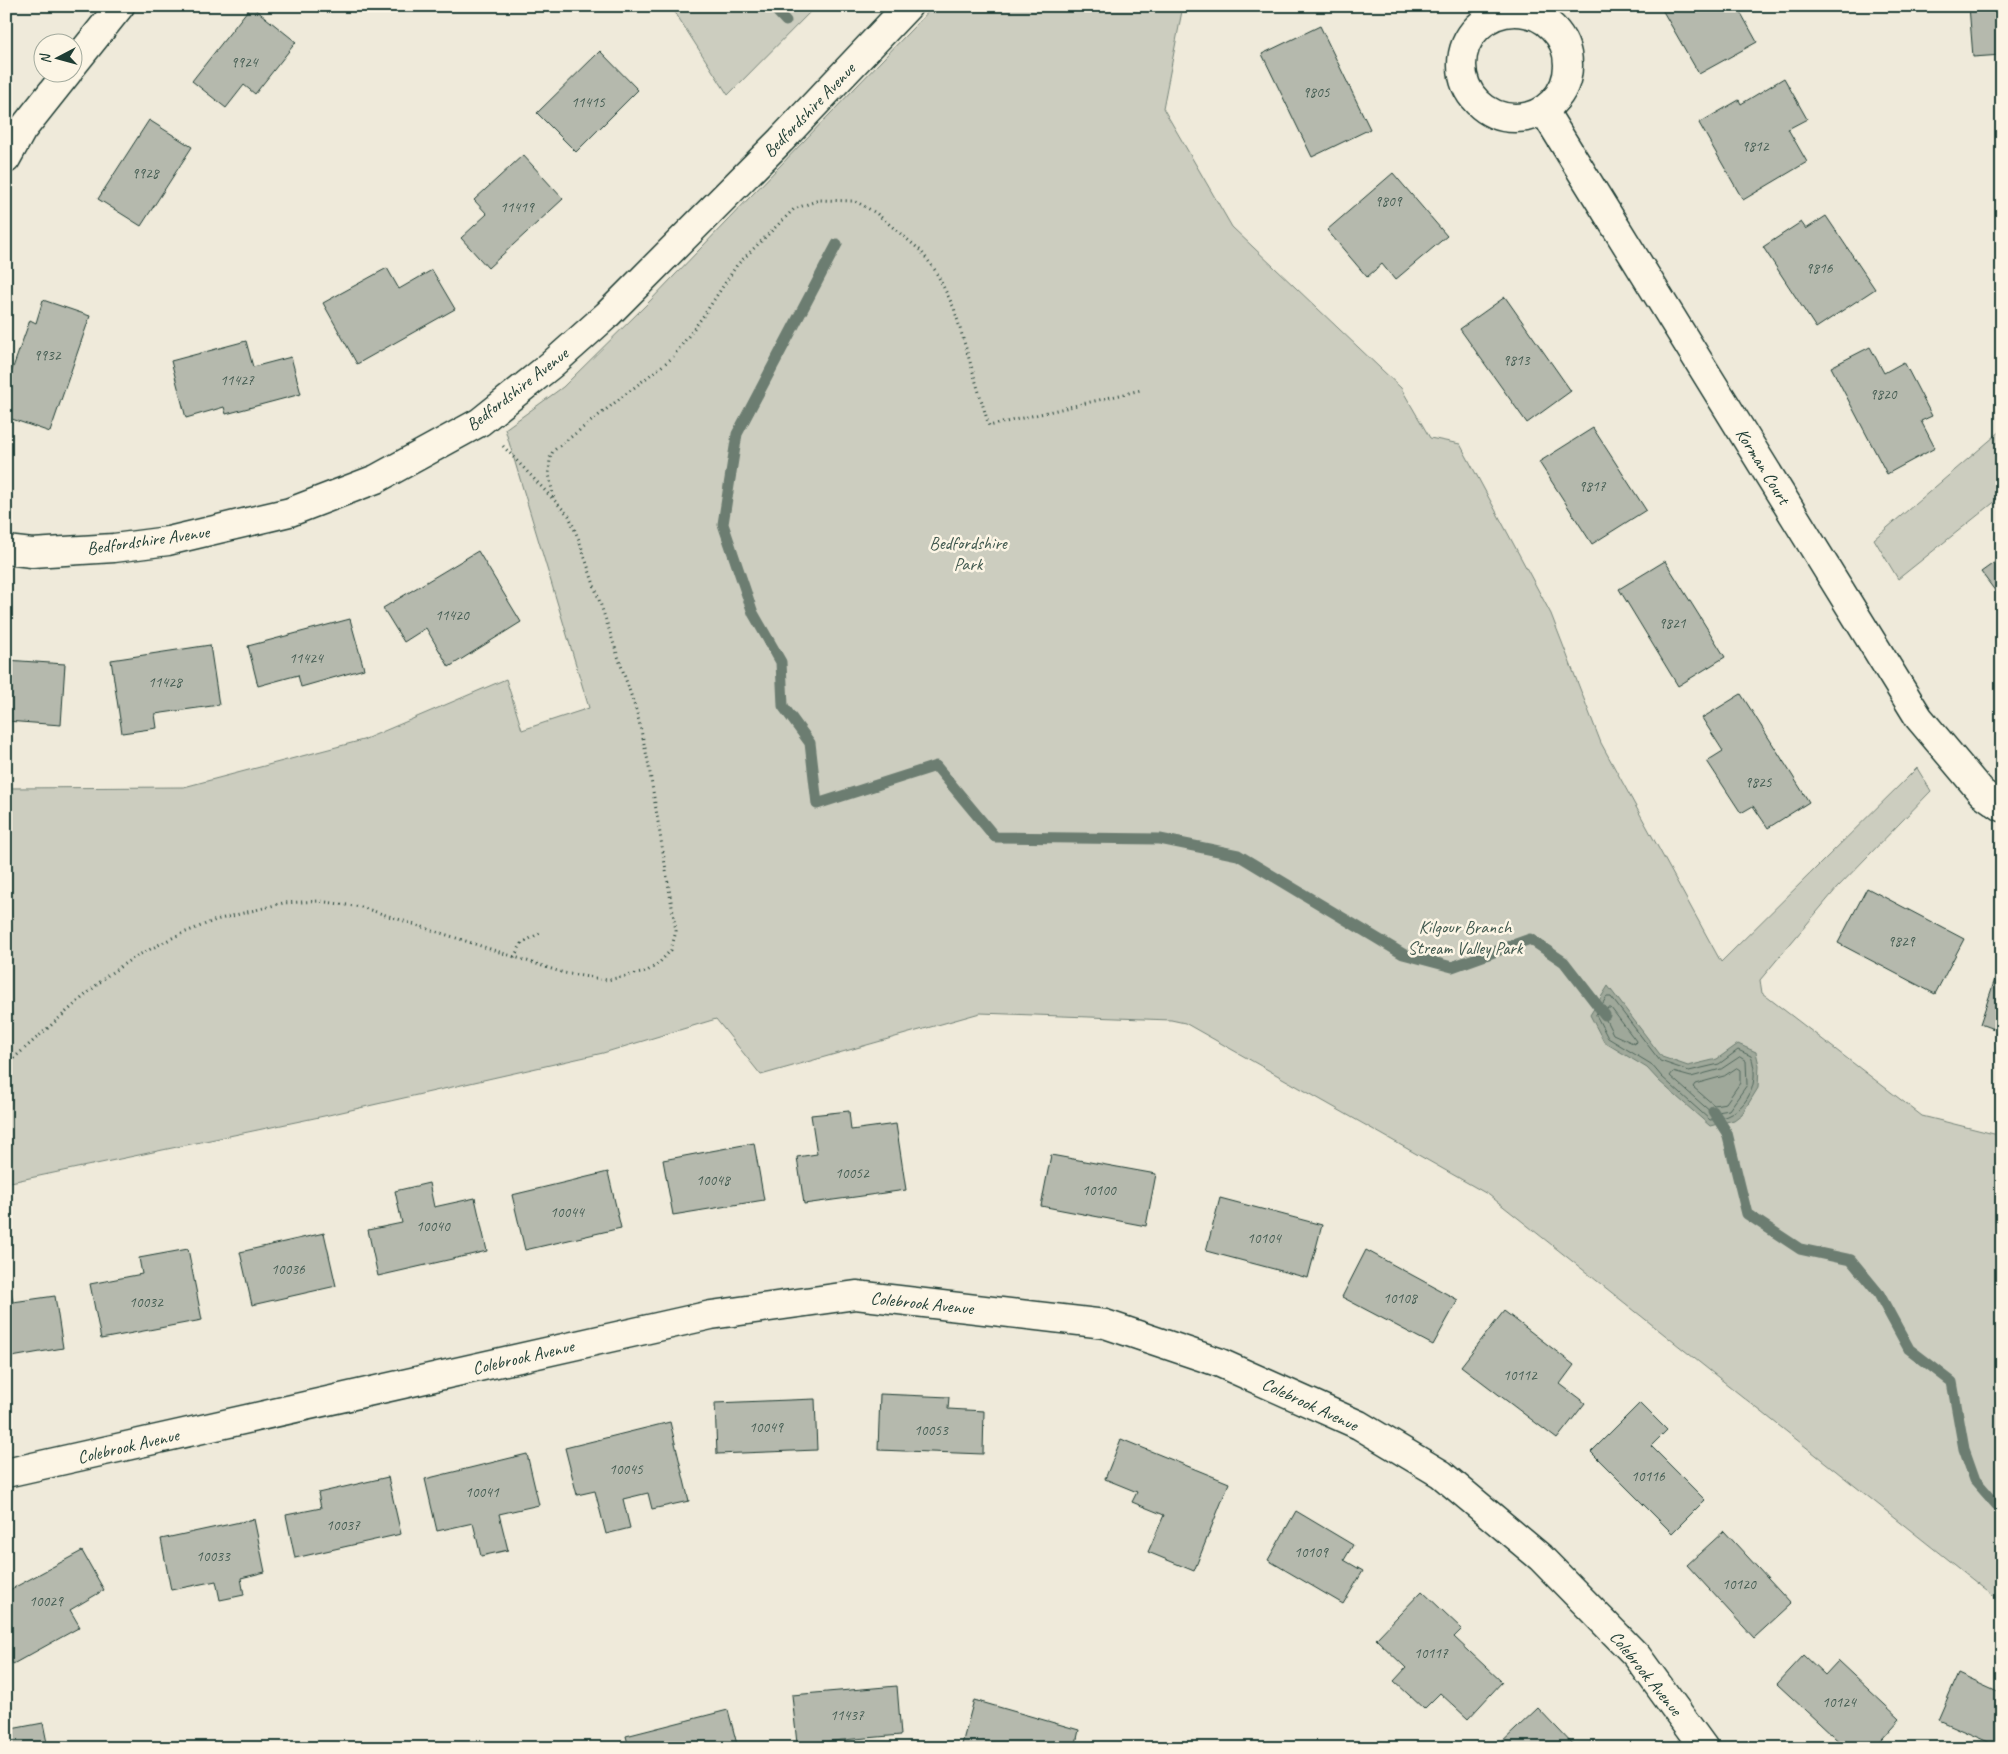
<svg xmlns="http://www.w3.org/2000/svg" width="2008" height="1754" viewBox="0 0 2008 1754" font-family="Caveat,sans-serif">
<rect width="100%" height="100%" fill="#efeada"/>
<filter id="ink" filterUnits="userSpaceOnUse"><feTurbulence type="fractalNoise" baseFrequency=".02" numOctaves="2"/><feDisplacementMap in="SourceGraphic" scale="10" xChannelSelector="R" yChannelSelector="G"/><feConvolveMatrix kernelMatrix="1 2 1 2 8 2 1 2 1" color-interpolation-filters="sRGB"/></filter>
<g filter="url(#ink)">
<g fill="#cccdbf" stroke="#76857a">
<polygon points="671,6 816,6 728,95"/>
<polygon points="934,6 1183,6 1163,108 1232,227 1401,388 1430,438 1460,444 1551,614 1601,743 1721,962 1917,768 1931,791 1837,888 1760,980 1762,993 1922,1116 2002,1136 2002,1603 1489,1195 1185,1023 1171,1020 980,1013 761,1075 716,1019 603,1053 324,1116 6,1183 6,788 184,787 363,740 506,679 522,730 589,708 505,429 563,387 648,303"/>
<polygon points="2002,430 2002,496 1898,579 1874,539"/>
</g>
<polygon fill="#9fa89a" stroke="#6c7d71" points="1608,986 1662,1057 1688,1066 1717,1059 1738,1044 1756,1052 1759,1065 1758,1088 1742,1114 1734,1120 1710,1126 1659,1081 1647,1068 1604,1042 1590,1015"/>
<g fill="none" stroke-linecap="round" stroke-linejoin="round">
<g stroke="#52685d" stroke-width="1">
<path d="M1607 997H1611L1660 1061 1689 1071 1719 1064 1738 1050 1751 1056C1762 1087 1743 1118 1710 1120L1662 1077 1651 1064 1608 1038 1596 1015Z"/>
<polygon points="1608,1008 1611,1008 1636,1041 1635,1044 1613,1034 1604,1016"/>
<polygon points="1740,1057 1746,1061 1747,1085 1729,1110 1712,1113 1670,1076 1673,1072 1691,1077 1721,1069"/>
<polygon points="1737,1068 1740,1070 1740,1083 1726,1103 1714,1105 1693,1087 1695,1084 1724,1076"/>
</g>
<g stroke="#6c7d71" stroke-width="11">
<polyline points="772,6 786,21"/>
<polyline points="837,244 737,434 723,524 753,613 781,662 783,706 810,743 817,804 936,766 995,837 1160,839 1238,855 1403,954 1452,967 1530,939 1564,962 1605,1015"/>
<polyline points="1713,1111 1727,1133 1747,1214 1800,1249 1851,1260 1879,1294 1909,1349 1952,1382 1964,1449 1975,1480 2002,1511"/>
</g>
</g>
<g fill="#b5b9ad" stroke="#1f3d34">
<polygon points="251,6 296,42 255,94 244,85 226,108 192,81"/>
<polygon points="1660,6 1737,6 1757,42 1699,74"/>
<polygon points="1969,6 2002,6 2002,55 1973,57"/>
<polygon points="1320,26 1370,129 1312,157 1262,54"/>
<polygon points="600,51 638,90 576,152 537,113"/>
<polygon points="1784,78 1807,119 1788,129 1807,162 1743,200 1699,123 1739,100 1741,104"/>
<polygon points="149,120 192,147 141,226 98,199"/>
<polygon points="523,155 563,199 488,268 461,238 487,214 474,200"/>
<polygon points="1393,173 1447,236 1395,280 1382,264 1367,277 1327,230"/>
<polygon points="1826,216 1875,289 1816,328 1763,247 1801,222 1806,229"/>
<polygon points="387,268 399,289 432,270 455,309 357,364 323,303"/>
<polygon points="1505,297 1571,391 1527,423 1460,329"/>
<polygon points="43,300 90,316 50,432 6,417 6,387 30,320 36,323"/>
<polygon points="246,341 253,367 291,357 301,394 226,414 224,407 186,418 171,361"/>
<polygon points="1870,347 1884,373 1904,362 1932,416 1921,421 1935,448 1887,474 1831,367"/>
<polygon points="1593,428 1646,510 1592,544 1539,462"/>
<polygon points="478,551 521,622 449,667 426,628 404,642 383,608"/>
<polygon points="2002,557 2002,600 1981,572"/>
<polygon points="1665,561 1725,657 1678,686 1619,589"/>
<polygon points="350,619 364,669 301,687 298,675 258,686 248,646"/>
<polygon points="210,645 219,705 155,714 157,728 122,733 111,660"/>
<polygon points="6,660 65,664 61,725 6,721"/>
<polygon points="1741,694 1809,802 1768,828 1753,806 1741,813 1707,761 1723,751 1702,718"/>
<polygon points="1867,888 1964,939 1935,994 1838,943"/>
<polygon points="2000,964 2002,964 2002,1032 1980,1024"/>
<polygon points="849,1111 851,1130 896,1124 906,1190 804,1204 797,1157 817,1154 811,1115"/>
<polygon points="754,1143 764,1200 673,1215 663,1160"/>
<polygon points="1051,1155 1156,1174 1146,1226 1041,1206"/>
<polygon points="608,1172 621,1228 525,1250 512,1195"/>
<polygon points="429,1183 434,1207 475,1198 487,1251 378,1276 368,1230 402,1223 395,1191"/>
<polygon points="1220,1198 1322,1225 1308,1278 1206,1251"/>
<polygon points="324,1233 336,1286 252,1305 240,1252"/>
<polygon points="188,1249 202,1320 101,1339 90,1284 142,1274 139,1258"/>
<polygon points="1366,1250 1458,1300 1433,1345 1342,1297"/>
<polygon points="6,1264 13,1302 55,1296 63,1348 6,1358"/>
<polygon points="1504,1311 1574,1365 1560,1384 1585,1403 1557,1439 1461,1366"/>
<polygon points="880,1394 949,1397 948,1409 984,1411 983,1454 878,1450"/>
<polygon points="815,1399 817,1450 717,1454 715,1403"/>
<polygon points="1640,1403 1667,1430 1651,1446 1705,1500 1672,1533 1591,1452"/>
<polygon points="670,1422 689,1501 652,1509 648,1493 623,1499 630,1528 606,1534 595,1491 577,1495 565,1448"/>
<polygon points="1121,1439 1229,1483 1194,1571 1148,1552 1164,1515 1132,1502 1137,1492 1105,1479"/>
<polygon points="527,1454 539,1505 499,1514 508,1550 481,1556 473,1523 437,1531 425,1479"/>
<polygon points="388,1477 401,1534 295,1558 286,1515 321,1508 318,1493"/>
<polygon points="1296,1511 1353,1545 1344,1560 1363,1571 1343,1604 1268,1560"/>
<polygon points="254,1519 265,1572 241,1578 244,1595 220,1600 216,1581 171,1590 161,1539"/>
<polygon points="1724,1531 1791,1604 1754,1638 1687,1565"/>
<polygon points="82,1551 104,1590 70,1610 80,1627 13,1664 6,1652 6,1592"/>
<polygon points="1422,1591 1462,1629 1454,1637 1502,1682 1468,1719 1440,1693 1424,1709 1394,1681 1406,1668 1376,1639"/>
<polygon points="1804,1655 1825,1675 1838,1661 1900,1719 1874,1748 1846,1748 1777,1684"/>
<polygon points="1958,1674 2002,1694 2002,1748 1938,1720"/>
<polygon points="897,1686 901,1735 797,1744 792,1695"/>
<polygon points="974,1700 1079,1730 1075,1748 961,1748"/>
<polygon points="1538,1708 1576,1748 1498,1748 1497,1747"/>
<polygon points="728,1710 738,1748 629,1748 626,1736"/>
<polygon points="43,1723 48,1748 6,1748 6,1730"/>
</g>
<g fill="none" stroke-linecap="round" stroke-linejoin="round">
<g stroke="#1f3d34" stroke-width="31">
<g id="minor">
<circle cx="1515" cy="65" r="53"/>
<polyline points="72,66 120,6"/>
<polyline points="1544,111 1919,718 1982,793 2002,807"/>
<polyline points="6,159 22,130 68,72"/>
<polyline points="6,550 32,553 114,548 168,541 290,512 376,479 480,422 551,365 607,315 781,140 908,6"/>
<polyline points="6,1473 711,1315 856,1295 1105,1324 1218,1362 1359,1425 1441,1474 1540,1557 1637,1656 1704,1748"/>
</g>
</g>
<g stroke="#1f3d34" stroke-width="3" stroke-dasharray="1 4" stroke-linecap="butt">
<polyline points="503,446 553,499"/>
<polyline points="514,957 522,943 540,933"/>
<polyline points="6,1065 108,975 133,958 176,936 216,920 283,903 319,901 361,907 564,973 607,980 646,972 659,963 671,950 676,931 648,761 637,713 579,540 569,516 554,500 549,474 550,458 553,451 672,358 704,315 737,265 794,209 819,200 855,201 876,213 921,251 935,270 954,308 989,426 1141,390"/>
</g>
<use href="#minor" stroke="#fcf5e5" stroke-width="28"/>
</g>
</g>
<g text-anchor="middle" dominant-baseline="central" stroke-width="5" stroke-linejoin="round" paint-order="stroke">
<g font-size="15" fill="#445c52">
<text x="244" y="62">9924</text>
<text x="1316" y="92">9805</text>
<text x="588" y="102">11415</text>
<text x="1755" y="146">9812</text>
<text x="145" y="173">9928</text>
<text x="1388" y="201">9809</text>
<text x="517" y="207">11419</text>
<text x="1819" y="268">9816</text>
<text x="47" y="355">9932</text>
<text x="1516" y="360">9813</text>
<text x="237" y="380">11427</text>
<text x="1883" y="394">9820</text>
<text x="1592" y="486">9817</text>
<text x="452" y="615">11420</text>
<text x="1672" y="623">9821</text>
<text x="306" y="658">11424</text>
<text x="165" y="682">11428</text>
<text x="1758" y="782">9825</text>
<text x="1901" y="941">9829</text>
<text x="852" y="1173">10052</text>
<text x="713" y="1180">10048</text>
<text x="1099" y="1190">10100</text>
<text x="567" y="1212">10044</text>
<text x="433" y="1226">10040</text>
<text x="1264" y="1238">10104</text>
<text x="288" y="1269">10036</text>
<text x="1400" y="1298">10108</text>
<text x="146" y="1302">10032</text>
<text x="1520" y="1375">10112</text>
<text x="766" y="1427">10049</text>
<text x="931" y="1430">10053</text>
<text x="626" y="1469">10045</text>
<text x="1648" y="1476">10116</text>
<text x="482" y="1492">10041</text>
<text x="343" y="1525">10037</text>
<text x="1311" y="1552">10109</text>
<text x="213" y="1556">10033</text>
<text x="1739" y="1584">10120</text>
<text x="46" y="1601">10029</text>
<text x="1431" y="1653">10117</text>
<text x="1839" y="1702">10124</text>
<text x="847" y="1715">11437</text>
</g>
<g font-size="18" fill="#1f3d34" stroke="#fcf5e5">
<text transform="translate(809 110) rotate(-46)">Bedfordshire Avenue</text>
<text transform="translate(517 389) rotate(-38)">Bedfordshire Avenue</text>
<text transform="translate(1763 466) rotate(58)">Korman Court</text>
<text transform="translate(148 540) rotate(-8)">Bedfordshire Avenue</text>
<text transform="translate(922 1303) rotate(6)">Colebrook Avenue</text>
<text transform="translate(523 1357) rotate(-13)">Colebrook Avenue</text>
<text transform="translate(1310 1404) rotate(25)">Colebrook Avenue</text>
<text transform="translate(128 1446) rotate(-13)">Colebrook Avenue</text>
<text transform="translate(1646 1673) rotate(51)">Colebrook Avenue</text>
</g>
<g font-size="18" fill="#425a50" stroke="#fcf5e5">
<text x="968" y="543">Bedfordshire<tspan x="968" dy="21">Park</tspan></text>
<text x="1465" y="927">Kilgour Branch<tspan x="1465" dy="21">Stream Valley Park</tspan></text>
</g>
</g>
<rect width="2008" height="1754" fill="none" stroke="#fcf5e5" stroke-width="25"/>
<rect x="12" y="12" width="1983" height="1729" fill="none" stroke="#1f3d34" stroke-width="2" filter="url(#ink)"/>
<g transform="translate(58 58) rotate(264)"><circle r="24" fill="#fcf5e5" stroke="#a4ab9e"/>
<path d="M0-4L9 19L0 12L-9 19Z" fill="#1f3d34"/>
<text y="-8" font-size="14" font-weight="bold" text-anchor="middle" fill="#1f3d34">N</text>
</g>
</svg>
